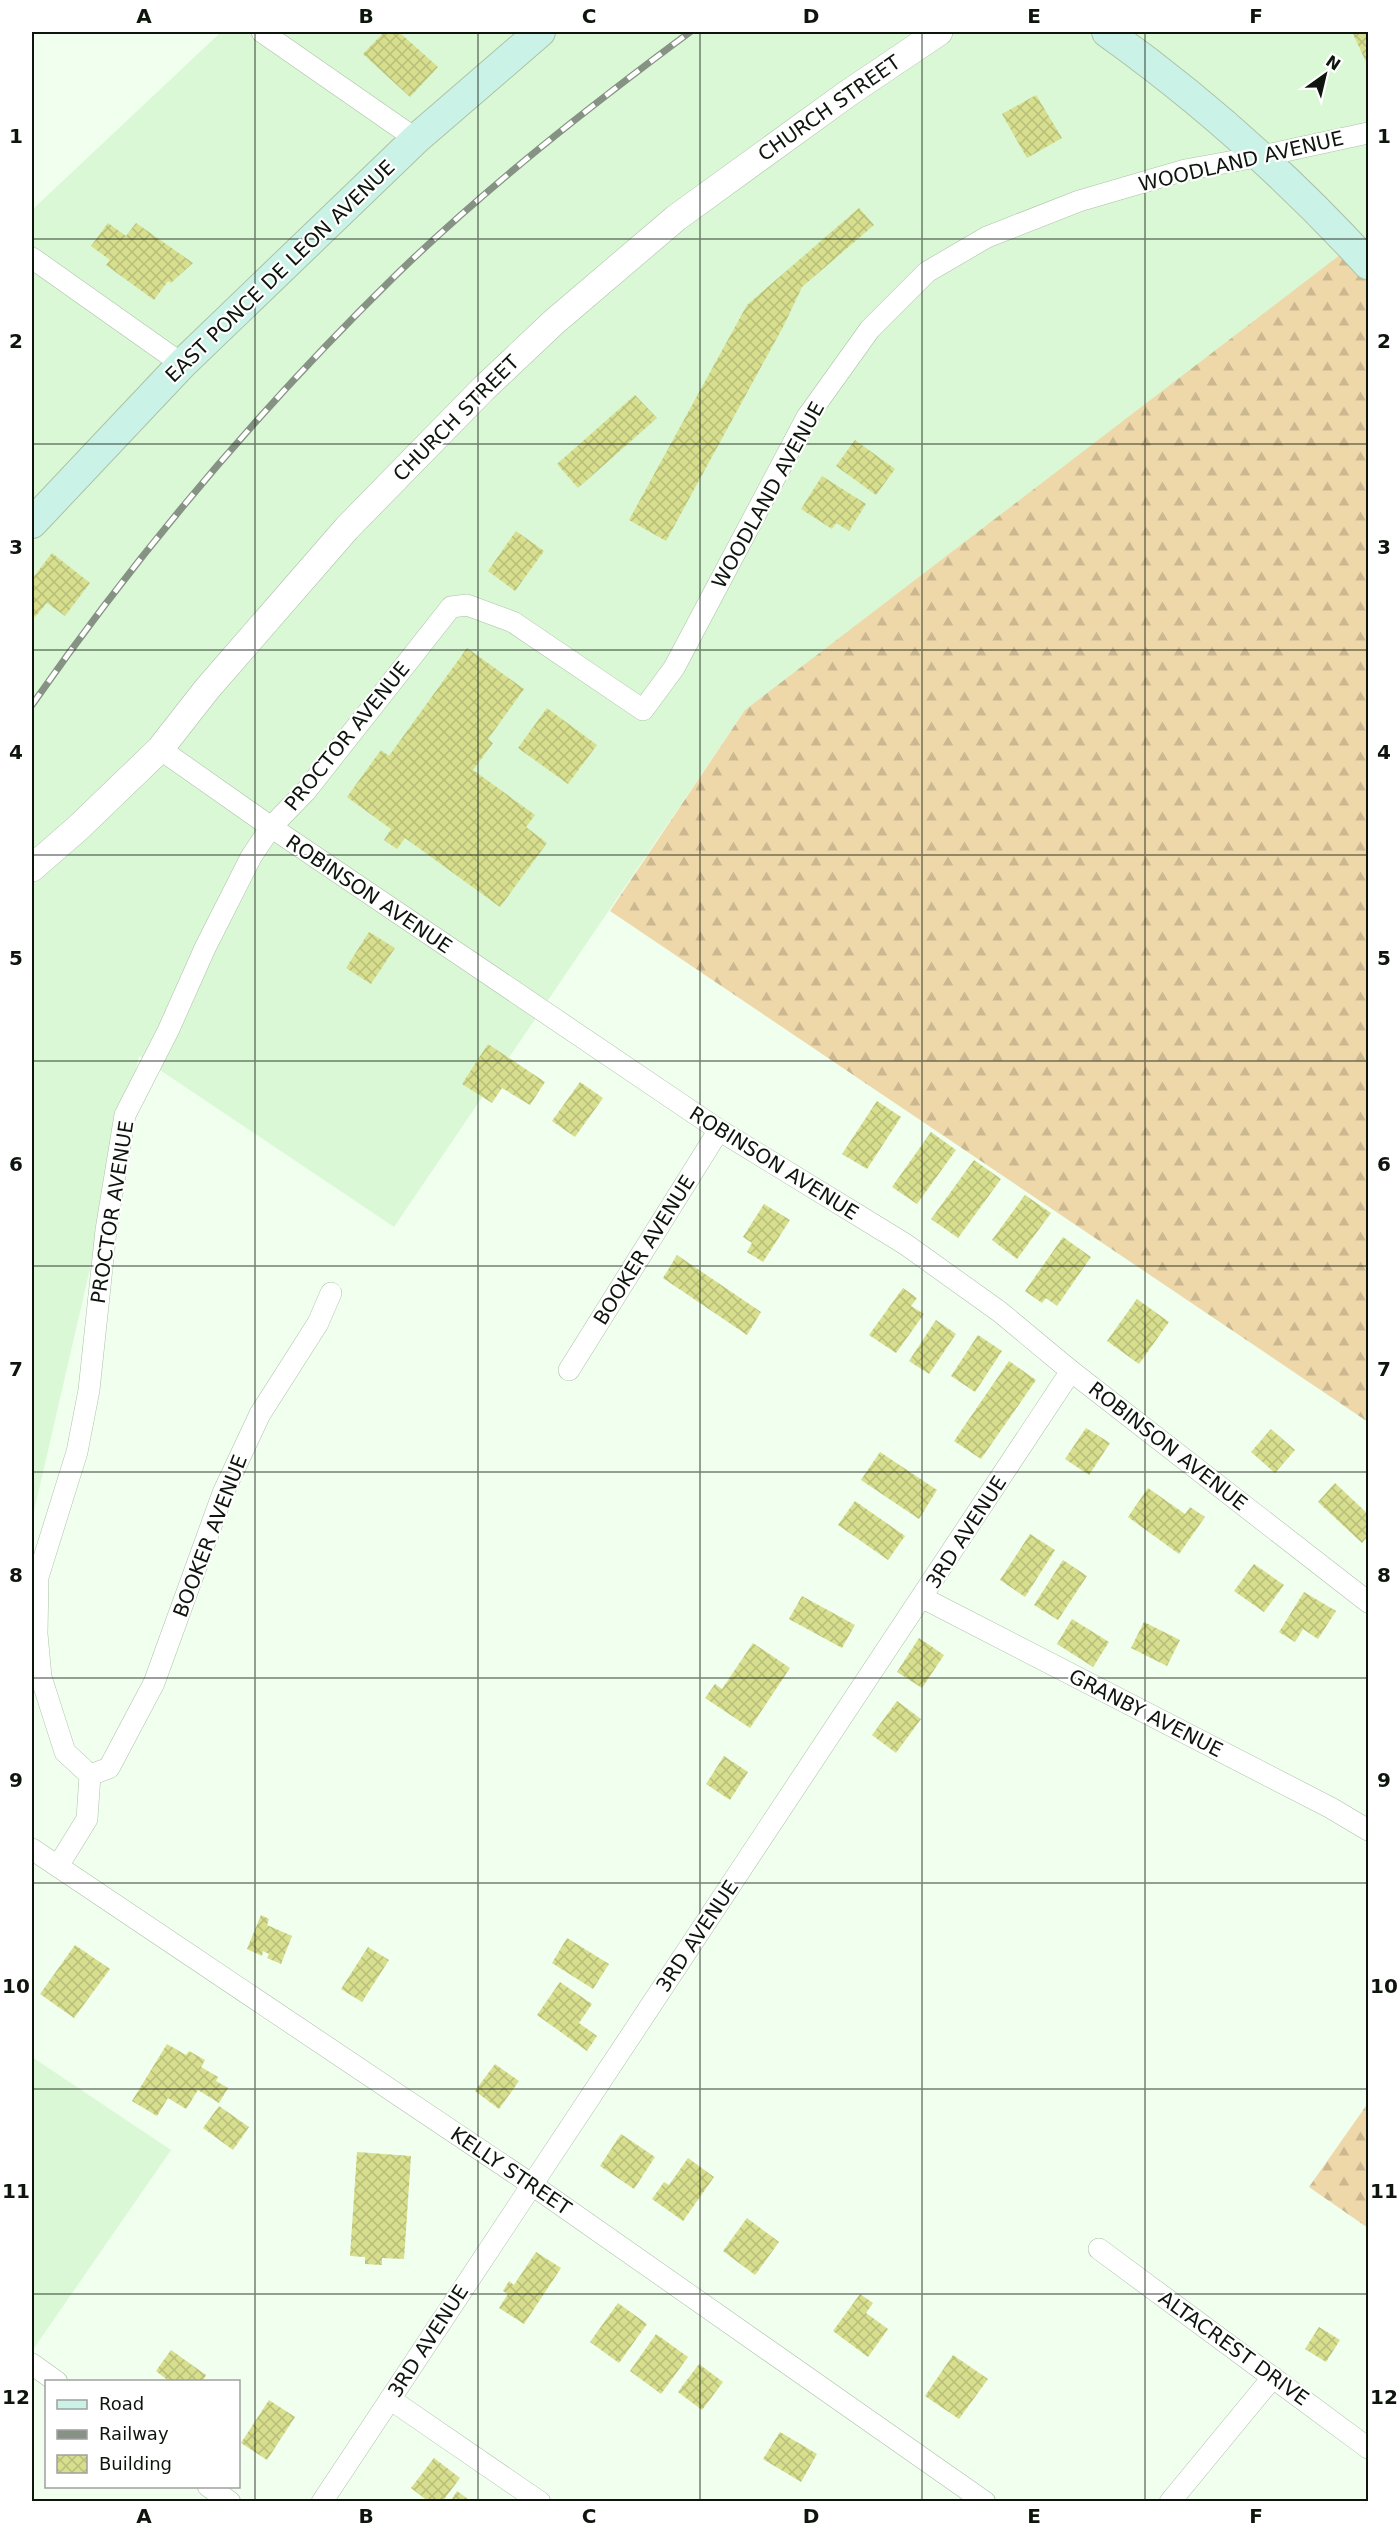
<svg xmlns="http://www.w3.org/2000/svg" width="1400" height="2533" viewBox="0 0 1400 2533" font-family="'DejaVu Sans',sans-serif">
<defs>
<pattern id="forest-firs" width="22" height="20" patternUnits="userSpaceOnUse" patternTransform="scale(1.5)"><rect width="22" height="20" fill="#eed8a9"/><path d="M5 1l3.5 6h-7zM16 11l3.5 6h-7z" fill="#cbb890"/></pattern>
<pattern id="building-cross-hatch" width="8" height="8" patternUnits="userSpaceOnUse" patternTransform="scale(1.5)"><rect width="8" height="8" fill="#d7df8e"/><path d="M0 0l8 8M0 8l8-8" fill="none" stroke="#b7be79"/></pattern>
</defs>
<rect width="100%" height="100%" fill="#f0ffee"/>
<g fill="#daf8d5">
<polygon points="221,32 1368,32 1368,271 745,710 394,1227 139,1056 32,1520 32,210"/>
<polygon points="32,2057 171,2150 32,2351"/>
</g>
<g fill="url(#forest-firs)">
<polygon points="1349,248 1368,271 1368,1422 610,911 745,710"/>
<polygon points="1368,2103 1368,2228 1309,2187"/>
</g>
<g fill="url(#building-cross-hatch)">
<polygon points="384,32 399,32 438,67 410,97 363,54"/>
<polygon points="1352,32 1368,32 1368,66"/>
<polygon points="1036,95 1062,138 1027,158 1002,114"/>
<polygon points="859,208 874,225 802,287 784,325 666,541 629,520 747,305"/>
<polygon points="108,223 126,236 136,223 193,263 171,283 168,281 154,300 106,265 110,260 91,246"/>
<polygon points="635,395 657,418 578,488 557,464"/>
<polygon points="855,440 895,469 876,495 836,466"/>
<polygon points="822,476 866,504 849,531 836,523 832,529 801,509"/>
<polygon points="516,531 544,551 515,591 488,571"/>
<polygon points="52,553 90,583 65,616 47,603 35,617 32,615 32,579"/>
<polygon points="467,648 524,689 488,739 493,743 473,770 535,815 526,827 547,843 500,907 405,838 397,849 384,840 391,829 347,797 381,750 389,756"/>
<polygon points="547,708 597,745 568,784 518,748"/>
<polygon points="369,932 395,948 371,984 346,968"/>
<polygon points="488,1044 545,1082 530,1105 502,1088 492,1103 462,1084"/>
<polygon points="580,1082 603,1098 575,1137 552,1121"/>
<polygon points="877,1101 901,1117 867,1169 842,1154"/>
<polygon points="931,1132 956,1150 917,1204 892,1187"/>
<polygon points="974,1160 1001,1179 958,1238 931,1219"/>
<polygon points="1025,1195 1051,1213 1017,1259 992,1240"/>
<polygon points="764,1204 790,1220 763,1262 747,1252 752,1243 743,1237"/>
<polygon points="1063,1237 1091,1257 1057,1306 1046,1298 1042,1303 1025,1291"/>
<polygon points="677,1255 761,1312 747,1335 663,1278"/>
<polygon points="903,1288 917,1298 911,1306 924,1314 896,1353 869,1335"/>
<polygon points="1137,1299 1169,1322 1139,1364 1107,1341"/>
<polygon points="936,1320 956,1334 929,1374 909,1361"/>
<polygon points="978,1335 1002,1351 975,1392 951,1376"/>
<polygon points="1009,1361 1036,1380 981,1459 954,1441"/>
<polygon points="1086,1428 1110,1443 1089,1475 1065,1459"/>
<polygon points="1271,1429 1295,1450 1275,1473 1251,1452"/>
<polygon points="880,1452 937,1490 919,1519 861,1480"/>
<polygon points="1335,1483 1368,1514 1368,1536 1362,1543 1318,1502"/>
<polygon points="1148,1488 1185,1514 1190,1507 1205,1517 1179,1554 1128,1517"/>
<polygon points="855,1501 905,1536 888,1560 838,1525"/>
<polygon points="1030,1534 1055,1550 1025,1597 1000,1580"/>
<polygon points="1063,1560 1087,1576 1058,1620 1034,1605"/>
<polygon points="1254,1564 1284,1585 1264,1612 1234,1591"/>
<polygon points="1304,1592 1336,1611 1318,1639 1303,1629 1295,1642 1279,1632"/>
<polygon points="802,1596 855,1625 842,1648 789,1619"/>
<polygon points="1072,1619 1109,1642 1093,1667 1057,1644"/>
<polygon points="1144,1622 1180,1640 1167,1666 1131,1648"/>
<polygon points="919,1638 944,1655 922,1688 897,1672"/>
<polygon points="753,1643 790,1668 750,1728 705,1698 715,1684 722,1689"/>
<polygon points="897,1701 921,1719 896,1753 872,1735"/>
<polygon points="724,1756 748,1772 730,1800 706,1784"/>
<polygon points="261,1915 269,1919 267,1925 292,1936 281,1964 267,1958 269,1954 263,1951 262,1956 247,1949"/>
<polygon points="567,1938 609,1964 593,1989 552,1963"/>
<polygon points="75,1945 110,1969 74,2018 40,1994"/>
<polygon points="368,1947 389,1960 362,2002 341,1989"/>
<polygon points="560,1982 592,2004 579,2023 597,2036 587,2051 537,2015"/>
<polygon points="167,2044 186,2055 189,2051 205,2060 201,2067 218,2077 216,2081 228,2088 219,2103 198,2090 186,2109 168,2098 157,2116 132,2101"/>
<polygon points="495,2064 519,2081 499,2109 475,2091"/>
<polygon points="219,2106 249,2127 233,2150 203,2128"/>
<polygon points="621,2134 655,2157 634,2189 600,2166"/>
<polygon points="357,2152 411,2156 404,2259 382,2258 382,2265 365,2264 365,2257 350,2256"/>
<polygon points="688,2158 714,2177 683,2221 652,2199 664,2182 669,2185"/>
<polygon points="747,2218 779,2242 755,2275 723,2251"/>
<polygon points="536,2252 561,2268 524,2324 499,2308 508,2294 503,2291 509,2281 514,2285"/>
<polygon points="860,2294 873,2303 866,2313 888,2329 868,2357 833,2331"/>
<polygon points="618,2303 647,2324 619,2363 590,2342"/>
<polygon points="1319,2327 1340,2340 1326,2362 1305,2349"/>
<polygon points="656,2334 688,2357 661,2394 630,2371"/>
<polygon points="171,2350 206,2375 202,2382 170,2382 156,2371"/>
<polygon points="953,2355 988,2379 959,2419 925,2396"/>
<polygon points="699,2364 723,2382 702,2410 678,2392"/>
<polygon points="269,2400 295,2417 267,2460 241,2443"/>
<polygon points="780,2432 817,2454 801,2482 763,2459"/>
<polygon points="434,2458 460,2478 442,2502 429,2502 411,2488"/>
<polygon points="457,2491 472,2502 450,2502"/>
</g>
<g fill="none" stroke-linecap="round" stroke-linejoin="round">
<g stroke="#abc2a7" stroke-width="22">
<g id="minor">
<polyline points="262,32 416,139"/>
<polyline points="32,258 182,364"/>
<polyline points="160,749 271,827 719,1130 905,1244 1000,1312 1071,1371 1368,1602"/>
<polyline points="569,1370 719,1130"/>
<polyline points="923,1598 1331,1808 1368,1830"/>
<polyline points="90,1775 109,1768 154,1683 223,1493 260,1414 318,1323 331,1293"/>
<polyline points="32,1849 531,2184 985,2502"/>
<polyline points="58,1866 87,1819 90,1775 65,1752 41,1677 37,1634 38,1577 77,1452 89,1390 106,1230 125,1115 168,1031 205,948 251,857 271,827 306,791 451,607 467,605 513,622 643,710 674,668 807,417 870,329 927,272 987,237 1079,201 1185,170 1262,156 1368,133"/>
<polyline points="1099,2249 1368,2448"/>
<polyline points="32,2364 57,2382"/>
<polyline points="390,2399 540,2502"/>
<polyline points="208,2486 230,2502"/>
<polyline points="322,2502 1071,1371"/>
<polyline points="1170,2502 1273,2377"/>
</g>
</g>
<g stroke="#abc2a7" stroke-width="28">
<polyline id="tertiary" points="32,868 78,828 160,749 207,689 347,528 483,389 554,322 676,218 847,94 939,32"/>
</g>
<g stroke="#abc2a7" stroke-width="32">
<g id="secondary">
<path d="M1107 32C1202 100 1289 178 1368 264"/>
<polyline points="32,523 182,364 416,139 540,32"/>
</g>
</g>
<use href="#minor" stroke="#fff" stroke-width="21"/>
<use href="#tertiary" stroke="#fff" stroke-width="27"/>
<use href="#secondary" stroke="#cbf2e6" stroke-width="30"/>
<g stroke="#869284" stroke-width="7">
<path id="rail" d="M32 705C140 550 262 406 397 274 488 186 589 107 690 32"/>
</g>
<use href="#rail" stroke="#fff" stroke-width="4.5" stroke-dasharray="14" stroke-linecap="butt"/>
</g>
<path fill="none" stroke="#0d150c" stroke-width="1.5" stroke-opacity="0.55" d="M255 32V2502M478 32V2502M700 32V2502M922 32V2502M1145 32V2502M32 239H1368M32 444H1368M32 650H1368M32 855H1368M32 1061H1368M32 1266H1368M32 1472H1368M32 1678H1368M32 1883H1368M32 2089H1368M32 2294H1368"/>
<g text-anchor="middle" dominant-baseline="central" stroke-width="4.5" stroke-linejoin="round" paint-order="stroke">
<g font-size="20" fill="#0d150c" stroke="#fff">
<text transform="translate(829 108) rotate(-35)">CHURCH STREET</text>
<text transform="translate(1241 161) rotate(-13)">WOODLAND AVENUE</text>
<text transform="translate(280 271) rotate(-44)">EAST PONCE DE LEON AVENUE</text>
<text transform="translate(456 418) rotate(-45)">CHURCH STREET</text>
<text transform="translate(768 495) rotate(-61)">WOODLAND AVENUE</text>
<text transform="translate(347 736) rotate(-51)">PROCTOR AVENUE</text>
<text transform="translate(369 894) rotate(34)">ROBINSON AVENUE</text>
<text transform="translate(774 1163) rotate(32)">ROBINSON AVENUE</text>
<text transform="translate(112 1212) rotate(-81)">PROCTOR AVENUE</text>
<text transform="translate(644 1250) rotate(-58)">BOOKER AVENUE</text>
<text transform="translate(1168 1446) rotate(38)">ROBINSON AVENUE</text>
<text transform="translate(966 1532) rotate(-57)">3RD AVENUE</text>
<text transform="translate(210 1536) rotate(-69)">BOOKER AVENUE</text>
<text transform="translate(1146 1713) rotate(27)">GRANBY AVENUE</text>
<text transform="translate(697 1936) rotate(-56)">3RD AVENUE</text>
<text transform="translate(511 2171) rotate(34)">KELLY STREET</text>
<text transform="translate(428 2341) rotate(-57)">3RD AVENUE</text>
<text transform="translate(1234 2348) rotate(36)">ALTACREST DRIVE</text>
</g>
</g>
<rect width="1400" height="2533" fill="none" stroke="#ffffff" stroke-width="66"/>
<rect x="45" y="2380" width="195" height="108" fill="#ffffff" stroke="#9ea19e" stroke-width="1.5"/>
<rect x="57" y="2400" width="30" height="9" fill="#cbf2e6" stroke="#9ea19e" stroke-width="1.5"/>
<text x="99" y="2410" font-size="18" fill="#0d150c">Road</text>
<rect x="57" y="2430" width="30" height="9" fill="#869284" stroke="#9ea19e" stroke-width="1.5"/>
<text x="99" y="2440" font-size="18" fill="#0d150c">Railway</text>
<rect x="57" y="2455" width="30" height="18" fill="url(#building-cross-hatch)" stroke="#9ea19e" stroke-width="1.5"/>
<text x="99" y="2470" font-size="18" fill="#0d150c">Building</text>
<g transform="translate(1325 75) rotate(34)" stroke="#ffffff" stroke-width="4.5" paint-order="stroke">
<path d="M0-4.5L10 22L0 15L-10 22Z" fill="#0d150c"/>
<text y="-9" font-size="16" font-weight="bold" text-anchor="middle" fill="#0d150c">N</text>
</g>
<rect x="33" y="33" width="1334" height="2467" fill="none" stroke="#0d150c" stroke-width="2"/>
<g font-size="20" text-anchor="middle" font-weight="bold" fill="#0d150c">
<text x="144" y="23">A</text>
<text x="366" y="23">B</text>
<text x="589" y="23">C</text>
<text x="811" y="23">D</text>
<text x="1034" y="23">E</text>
<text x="1256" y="23">F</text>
<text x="16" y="143">1</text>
<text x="1384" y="143">1</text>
<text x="16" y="348">2</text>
<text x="1384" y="348">2</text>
<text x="16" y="554">3</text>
<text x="1384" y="554">3</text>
<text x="16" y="759">4</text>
<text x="1384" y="759">4</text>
<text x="16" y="965">5</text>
<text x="1384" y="965">5</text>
<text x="16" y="1171">6</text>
<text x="1384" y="1171">6</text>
<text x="16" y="1376">7</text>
<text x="1384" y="1376">7</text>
<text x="16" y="1582">8</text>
<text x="1384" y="1582">8</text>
<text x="16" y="1787">9</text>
<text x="1384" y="1787">9</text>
<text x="16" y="1993">10</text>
<text x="1384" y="1993">10</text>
<text x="16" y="2198">11</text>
<text x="1384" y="2198">11</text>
<text x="16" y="2404">12</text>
<text x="1384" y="2404">12</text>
<text x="144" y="2523">A</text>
<text x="366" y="2523">B</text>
<text x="589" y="2523">C</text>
<text x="811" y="2523">D</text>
<text x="1034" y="2523">E</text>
<text x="1256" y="2523">F</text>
</g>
</svg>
